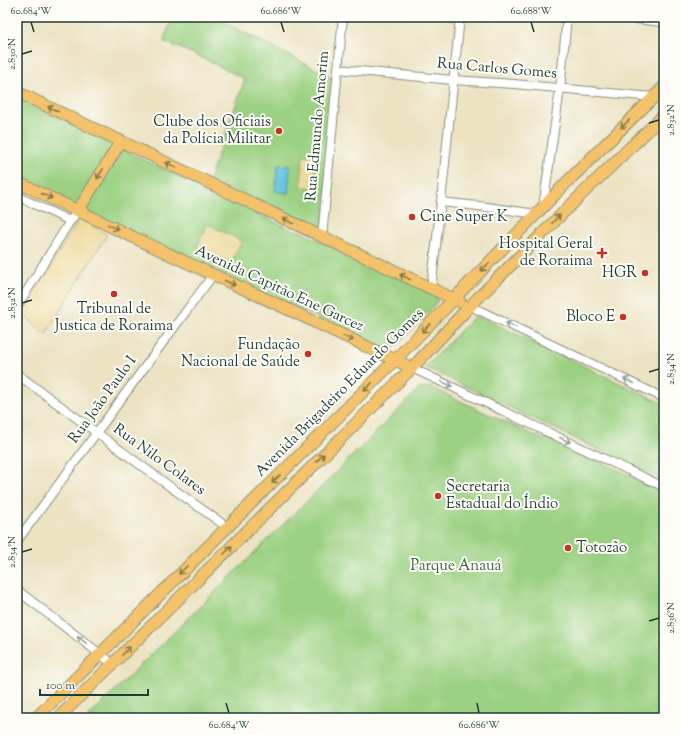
<svg xmlns="http://www.w3.org/2000/svg" width="681" height="735" viewBox="0 0 681 735" font-family="'Sorts Mill Goudy',serif">
<rect width="100%" height="100%" fill="#fdfcf7"/>
<filter id="ink" filterUnits="userSpaceOnUse"><feTurbulence type="fractalNoise" baseFrequency=".025" numOctaves="2"/><feDisplacementMap in="SourceGraphic" scale="8" xChannelSelector="R" yChannelSelector="G"/><feConvolveMatrix kernelMatrix="1 2 1 2 8 2 1 2 1" color-interpolation-filters="sRGB"/></filter>
<filter id="wash" filterUnits="userSpaceOnUse"><feTurbulence type="fractalNoise" baseFrequency=".012" numOctaves="4" result="noise"/><feDisplacementMap in="SourceGraphic" scale="16" xChannelSelector="R" yChannelSelector="G"/><feGaussianBlur stdDeviation="0.9" result="paint"/><feColorMatrix in="noise" values="0 0 0 0 0 0 0 0 0 0 0 0 0 0 0 0 0 1.4 0 .05"/><feComposite in="paint" operator="in"/></filter>
<g filter="url(#wash)">
<rect width="100%" height="100%" fill="#ece3c3"/>
<g fill="#9cd183" stroke="#5e875c">
<polygon points="173,17 209,17 220,20 337,80 322,237 208,183 245,79 201,57 163,41"/>
<polygon points="17,98 123,150 292,230 299,231 437,296 437,302 391,352 17,179"/>
<polygon points="476,315 664,404 664,481 425,367"/>
<polygon points="430,387 544,440 546,437 664,491 664,718 87,718 308,500 419,389"/>
</g>
<g fill="#eeda9e" stroke="#868c69">
<polygon points="303,155 316,156 314,188 301,187"/>
<polygon points="80,217 107,235 45,335 22,313"/>
<polygon points="208,224 242,241 231,263 197,247"/>
</g>
<polygon fill="#66c6e5" stroke="#42828c" points="278,165 290,166 288,193 275,191"/>
</g>
<g filter="url(#ink)">
<g fill="none" stroke-linecap="round" stroke-linejoin="round">
<g stroke="#86907c" stroke-width="10">
<g id="minor">
<polyline points="615,17 664,22"/>
<polyline points="338,69 453,80 514,84 653,97"/>
<polyline points="17,196 70,221"/>
<polyline points="441,202 487,207 536,214"/>
<polyline points="543,207 560,89 567,17"/>
<polyline points="322,237 343,17"/>
<polyline points="431,289 441,202 460,17"/>
<polyline points="470,306 664,398"/>
<polyline points="17,307 70,221 78,211"/>
<polyline points="412,368 664,487"/>
<polyline points="17,374 165,483 227,527"/>
<polyline points="17,541 147,364 213,275"/>
<polyline points="17,590 113,664"/>
</g>
</g>
<g stroke="#86907c" stroke-width="13">
<g id="major">
<polyline points="17,92 460,302"/>
<polyline points="17,182 209,273 279,305 412,368"/>
<polyline points="78,211 121,141"/>
<polyline points="36,718 390,365 570,179 664,87"/>
<polyline points="58,718 412,368 470,306 580,196 664,115"/>
</g>
</g>
<use href="#minor" stroke="#fff" stroke-width="8"/>
<use href="#major" stroke="#f4c26a" stroke-width="11"/>
</g>
<defs><path id="oneway-shaft" d="M-6 0H5M1.5-3L5.5 0L1.5 3" fill="none" stroke-width="1.6" stroke-linecap="round" stroke-linejoin="round"/></defs>
<g stroke="#7f794c">
<use href="#oneway-shaft" transform="translate(53 109) rotate(-154)"/>
<use href="#oneway-shaft" transform="translate(625 124) rotate(136)"/>
<use href="#oneway-shaft" transform="translate(171 165) rotate(-154)"/>
<use href="#oneway-shaft" transform="translate(100 174) rotate(122)"/>
<use href="#oneway-shaft" transform="translate(47 196) rotate(25)"/>
<use href="#oneway-shaft" transform="translate(556 219) rotate(-45)"/>
<use href="#oneway-shaft" transform="translate(288 221) rotate(-154)"/>
<use href="#oneway-shaft" transform="translate(113 227) rotate(26)"/>
<use href="#oneway-shaft" transform="translate(485 267) rotate(134)"/>
<use href="#oneway-shaft" transform="translate(405 277) rotate(-154)"/>
<use href="#oneway-shaft" transform="translate(230 283) rotate(24)"/>
<use href="#oneway-shaft" transform="translate(426 328) rotate(134)"/>
<use href="#oneway-shaft" transform="translate(348 338) rotate(25)"/>
<use href="#oneway-shaft" transform="translate(368 387) rotate(135)"/>
<use href="#oneway-shaft" transform="translate(320 458) rotate(-44)"/>
<use href="#oneway-shaft" transform="translate(276 479) rotate(135)"/>
<use href="#oneway-shaft" transform="translate(228 550) rotate(-45)"/>
<use href="#oneway-shaft" transform="translate(183 570) rotate(135)"/>
<use href="#oneway-shaft" transform="translate(126 651) rotate(-45)"/>
</g>
<g stroke="#8f9e9a">
<use href="#oneway-shaft" transform="translate(511 325) rotate(-155)"/>
<use href="#oneway-shaft" transform="translate(629 381) rotate(-155)"/>
<use href="#oneway-shaft" transform="translate(447 384) rotate(25)"/>
<use href="#oneway-shaft" transform="translate(565 440) rotate(25)"/>
<use href="#oneway-shaft" transform="translate(82 640) rotate(-142)"/>
</g>
</g>
<path fill="none" stroke="#1f3d34" stroke-width="1.5" d="M31 22 34 32M281 22 284 32M531 22 534 32M22 54 32 51M649 123 659 120M22 303 32 300M649 372 659 369M22 552 32 549M649 621 659 618M226 703 229 713M477 703 479 713"/>
<g fill="#c8321e" stroke="#fdfcf7" stroke-width="1.5">
<circle cx="279" cy="131" r="4"/>
<circle cx="412" cy="217" r="4"/>
<path d="M600 247h4v4h4v4h-4v4h-4v-4h-4v-4h4z"/>
<circle cx="645" cy="273" r="4"/>
<circle cx="114" cy="294" r="4"/>
<circle cx="623" cy="317" r="4"/>
<circle cx="308" cy="354" r="4"/>
<circle cx="438" cy="496" r="4"/>
<circle cx="568" cy="548" r="4"/>
</g>
<g text-anchor="middle" dominant-baseline="central" stroke-width="4" stroke-linejoin="round" paint-order="stroke">
<g font-size="15" fill="#1f3d34" stroke="#fdfcf7">
<text transform="translate(497 69) rotate(5)">Rua Carlos Gomes</text>
<text transform="translate(318 126) rotate(-85)">Rua Edmundo Amorim</text>
<text transform="translate(279 289) rotate(25)">Avenida Capitão Ene Garcez</text>
<text transform="translate(340 393) rotate(-45)">Avenida Brigadeiro Eduardo Gomes</text>
<text transform="translate(103 400) rotate(-54)">Rua João Paulo I</text>
<text transform="translate(159 460) rotate(36)">Rua Nilo Colares</text>
</g>
<g font-size="15" fill="#1f3d34" stroke="#fdfcf7" text-anchor="end">
<text x="271" y="122">Clube dos Oficiais<tspan x="271" dy="17">da Polícia Militar</tspan></text>
<text x="420" y="217" text-anchor="start">Cine Super K</text>
<text x="593" y="244">Hospital Geral<tspan x="593" dy="17">de Roraima</tspan></text>
<text x="637" y="273">HGR</text>
<text x="114" y="309" text-anchor="middle">Tribunal de<tspan x="114" dy="17">Justica de Roraima</tspan></text>
<text x="615" y="317">Bloco E</text>
<text x="300" y="345">Fundação<tspan x="300" dy="17">Nacional de Saúde</tspan></text>
<text x="446" y="487" text-anchor="start">Secretaria<tspan x="446" dy="17">Estadual do Índio</tspan></text>
<text x="576" y="548" text-anchor="start">Totozão</text>
</g>
<g font-size="15" fill="#3e6248" stroke="#fdfcf7">
<text x="456" y="566">Parque Anauá</text>
</g>
</g>
<rect width="681" height="735" fill="none" stroke="#fdfcf7" stroke-width="44"/>
<path d="M40 689v6h108v-6" fill="none" stroke="#1f3d34" stroke-width="2"/>
<text x="46" y="689" font-size="12" fill="#1f3d34" stroke="#fdfcf7" stroke-width="3" paint-order="stroke">100 m</text>
<rect x="22" y="22" width="637" height="691" fill="none" stroke="#1f3d34" stroke-width="1.5"/>
<g font-size="10" text-anchor="middle" fill="#1f3d34">
<text x="31" y="14">60.684°W</text>
<text x="281" y="14">60.686°W</text>
<text x="531" y="14">60.688°W</text>
<text transform="translate(11 54) rotate(-90)" y="4">2.830°N</text>
<text transform="translate(670 120) rotate(-90)" y="4">2.832°N</text>
<text transform="translate(11 303) rotate(-90)" y="4">2.832°N</text>
<text transform="translate(670 369) rotate(-90)" y="4">2.834°N</text>
<text transform="translate(11 552) rotate(-90)" y="4">2.834°N</text>
<text transform="translate(670 618) rotate(-90)" y="4">2.836°N</text>
<text x="229" y="728">60.684°W</text>
<text x="479" y="728">60.686°W</text>
</g>
</svg>
